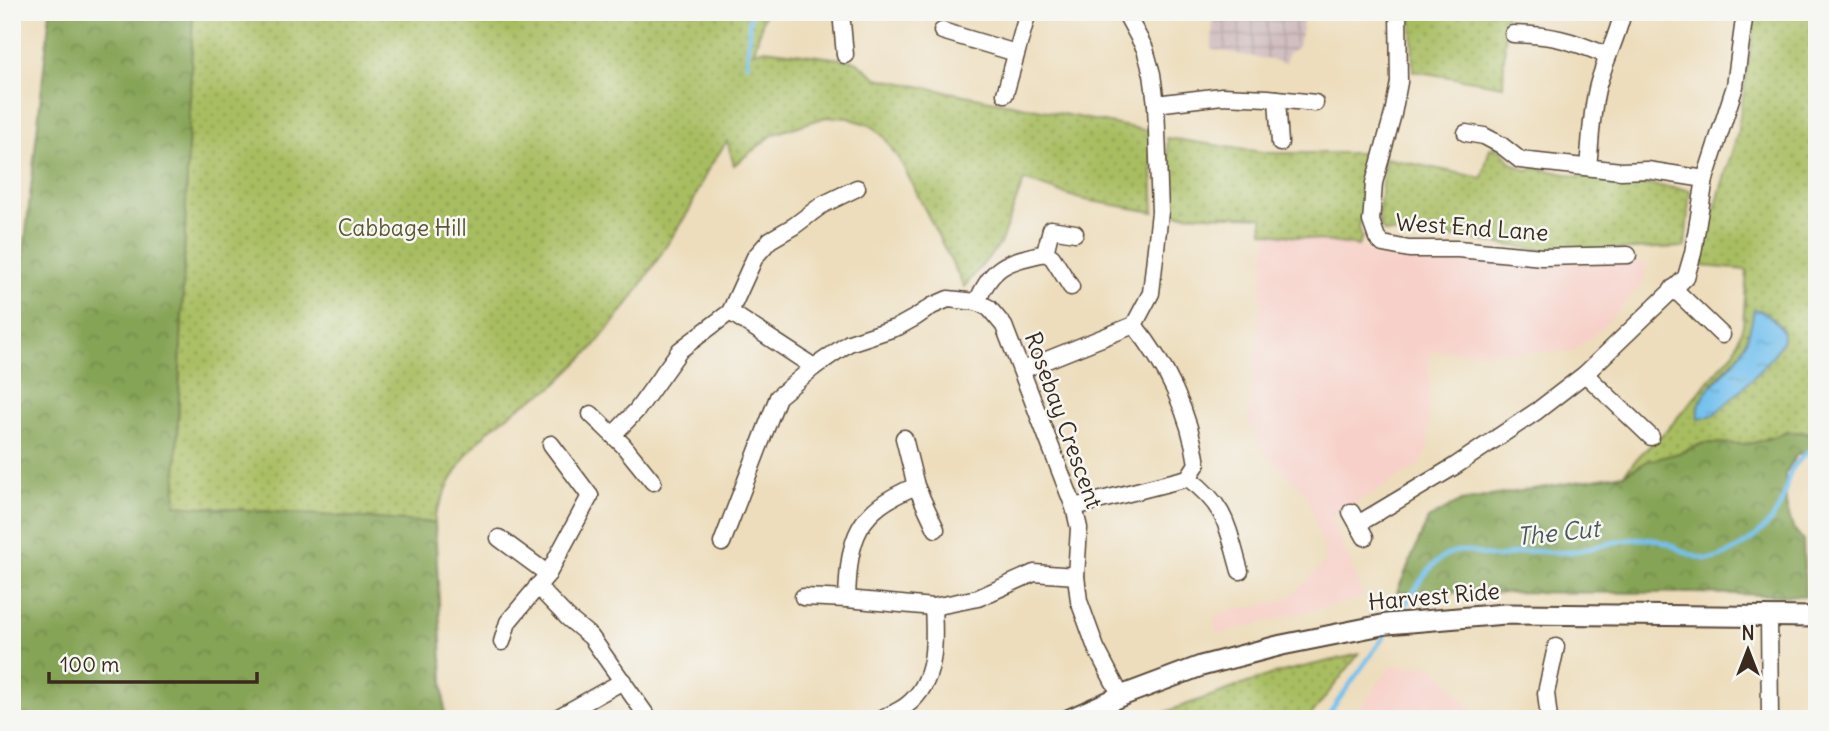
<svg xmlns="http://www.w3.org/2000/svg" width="1829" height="731" viewBox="0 0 1829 731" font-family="Delius,sans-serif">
<defs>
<pattern id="industrial-grid" width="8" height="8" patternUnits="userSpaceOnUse" patternTransform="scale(1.75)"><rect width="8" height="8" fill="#d2bfc1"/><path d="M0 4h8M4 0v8" fill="none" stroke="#b5a4a5"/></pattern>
<pattern id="grass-dots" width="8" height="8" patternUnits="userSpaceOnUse" patternTransform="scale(1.75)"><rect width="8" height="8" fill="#a8bd61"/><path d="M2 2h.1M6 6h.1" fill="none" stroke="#8a9a4f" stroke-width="1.8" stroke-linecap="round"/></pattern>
<pattern id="forest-crowns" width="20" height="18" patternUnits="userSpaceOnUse" patternTransform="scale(1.75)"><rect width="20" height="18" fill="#86a457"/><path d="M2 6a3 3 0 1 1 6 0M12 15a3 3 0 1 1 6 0" fill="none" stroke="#6f8647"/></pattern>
<pattern id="water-ripples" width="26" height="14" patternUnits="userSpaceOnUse" patternTransform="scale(1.75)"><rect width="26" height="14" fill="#74c1ee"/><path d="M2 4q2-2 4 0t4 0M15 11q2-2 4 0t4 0" fill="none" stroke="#609dc0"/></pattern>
</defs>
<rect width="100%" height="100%" fill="#f6f6f2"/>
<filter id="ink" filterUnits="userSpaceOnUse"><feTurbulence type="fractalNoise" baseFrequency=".0143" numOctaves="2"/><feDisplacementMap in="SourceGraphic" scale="14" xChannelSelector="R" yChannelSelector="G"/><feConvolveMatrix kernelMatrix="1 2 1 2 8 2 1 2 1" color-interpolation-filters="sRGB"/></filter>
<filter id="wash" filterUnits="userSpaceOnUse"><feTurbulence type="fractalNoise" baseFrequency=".00686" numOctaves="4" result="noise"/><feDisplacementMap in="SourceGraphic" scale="28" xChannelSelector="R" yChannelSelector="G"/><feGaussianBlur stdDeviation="1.57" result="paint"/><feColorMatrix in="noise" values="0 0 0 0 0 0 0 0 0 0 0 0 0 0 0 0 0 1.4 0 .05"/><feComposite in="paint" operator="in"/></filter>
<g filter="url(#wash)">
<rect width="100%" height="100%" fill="#edddbc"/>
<g fill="#f7d1c9">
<polygon points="1267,233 1371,248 1397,262 1397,258 1481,258 1646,263 1644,283 1599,331 1572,352 1430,352 1428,447 1421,464 1331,518 1364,597 1217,634 1214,619 1220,613 1277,602 1290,597 1327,560 1306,494 1262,451 1248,421"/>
<polygon points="1391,666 1434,666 1481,719 1352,719"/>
</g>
<polygon fill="url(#industrial-grid)" points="1213,12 1305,12 1298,47 1288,53 1286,63 1212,49"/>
<g fill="url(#grass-dots)" stroke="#727440" stroke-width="2" fill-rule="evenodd">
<polygon points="193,12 765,12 754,52 765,49 856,61 877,78 1150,131 1154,212 1080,199 1024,180 1000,244 964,287 903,166 884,137 872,126 848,118 826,117 774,134 734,165 727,141 707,171 690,209 632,299 592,349 553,387 521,406 490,429 467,454 449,484 435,515 435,523 175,505"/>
<polygon points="1412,12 1506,12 1503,86 1413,71"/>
<path d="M1756 12H1817V430L1813 433 1788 432 1754 443 1743 444 1704 443 1624 474 1640 455 1668 429 1735 350 1743 325 1747 270 1702 266 1703 248 1737 135ZM1760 310 1774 319 1783 331 1745 383 1711 416 1713 383 1741 353 1752 324Z"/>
<polygon points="1167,138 1269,153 1372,153 1359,228 1362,238 1358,246 1263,232 1262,217 1172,214"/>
<polygon points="1490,148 1498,148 1512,163 1526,170 1537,168 1575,176 1690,190 1685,247 1553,252 1461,238 1384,232 1378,220 1385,158 1482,178"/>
<polygon points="1359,654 1308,719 1152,719 1171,710 1273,674"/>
</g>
<g fill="url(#forest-crowns)" stroke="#60673a" stroke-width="2">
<polygon points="50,12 193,12 175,505 435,523 445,719 12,719 12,361"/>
<polygon points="1817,430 1817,451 1797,454 1785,474 1786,505 1793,528 1803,540 1805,596 1694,593 1397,592 1428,519 1461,501 1624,474 1648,461 1683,452 1704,443 1743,444 1754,443 1788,432 1813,433"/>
</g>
<path fill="url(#water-ripples)" stroke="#587686" stroke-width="2" d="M1754 309C1761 310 1768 314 1773 319 1778 324 1784 331 1783 338 1780 354 1728 403 1714 414 1709 417 1704 418 1698 419 1694 390 1730 374 1741 352 1748 339 1752 323 1754 309Z"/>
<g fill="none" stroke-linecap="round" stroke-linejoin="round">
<g stroke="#74c1ee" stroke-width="4.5">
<polyline points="747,65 750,12"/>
<path d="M1397 618C1412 597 1426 563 1451 553 1468 546 1481 557 1497 557 1508 556 1518 552 1529 551 1545 551 1560 554 1577 551 1604 546 1626 536 1655 540 1677 543 1697 566 1720 557 1745 547 1771 528 1782 502 1786 492 1786 481 1791 471 1797 460 1808 452 1817 444"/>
<polyline points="1325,719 1388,631"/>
</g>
</g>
</g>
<g filter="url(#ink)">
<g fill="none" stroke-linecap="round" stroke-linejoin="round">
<g stroke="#564536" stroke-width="19">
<g id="minor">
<polyline points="841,12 845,55"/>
<polyline points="1398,12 1399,82 1393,114 1374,183 1372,210 1371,221 1377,238 1383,244 1409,249 1458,249 1542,257 1628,255"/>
<polyline points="942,31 1016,53"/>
<path d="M1513 34C1553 35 1570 40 1606 55"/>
<polyline points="1005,94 1028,12"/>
<polyline points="1277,99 1280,143"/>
<polyline points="1156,104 1222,96 1268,98 1315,103"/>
<polyline points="1466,133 1484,136 1501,145 1520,160 1621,171 1647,170 1705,179"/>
<path d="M1588 167C1591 140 1591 111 1598 85 1605 60 1617 38 1623 12"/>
<polyline points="1045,253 1051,229 1075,233"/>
<polyline points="1673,288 1722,335"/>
<path d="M977 302C993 264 1007 262 1045 253L1052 257 1071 287"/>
<polyline points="730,312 755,257 770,240 794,226 822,205 857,188"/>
<polyline points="1022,370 1134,325 1151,293 1160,212 1156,104 1152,74 1145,49 1125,12"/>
<polyline points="1585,374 1651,437"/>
<polyline points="591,414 623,445 653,482"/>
<polyline points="613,435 637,410 680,350 730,312 814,367"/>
<polyline points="904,438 916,486 936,529"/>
<polyline points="551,444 590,496"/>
<path d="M1188 478C1227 507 1227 526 1240 571"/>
<path d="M1074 507 1188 478 1197 464C1190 414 1166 364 1134 325"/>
<polyline points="1351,512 1365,537"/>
<polyline points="1358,524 1455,466 1537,411 1585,374 1686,277 1693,253 1705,179 1735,86 1745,12"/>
<polyline points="499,538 548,574"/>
<polyline points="722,543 778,397 814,367 849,343 898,327 916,317 932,306 948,299 977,302 989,308 1004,326 1074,507 1079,528 1076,576 1079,601 1096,648 1121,696"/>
<polyline points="537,586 568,618 591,637 649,719"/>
<polyline points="803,597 847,599 933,607 978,598 1034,573 1076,576"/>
<path d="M847 599C849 537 856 511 916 486"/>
<polyline points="1769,617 1770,719"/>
<polyline points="502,642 508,622 548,574 590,496"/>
<polyline points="555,719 623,681"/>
<path d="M882 719C890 714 900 711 907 705 937 682 935 641 933 607"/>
<polyline points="1549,719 1546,693 1556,647"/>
</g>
</g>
<g stroke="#564536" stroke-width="23">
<polyline id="tertiary" points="1070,719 1121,696 1201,666 1282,645 1387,624 1505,614 1817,617"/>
</g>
<use href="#minor" stroke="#fff" stroke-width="16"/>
<use href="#tertiary" stroke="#fff" stroke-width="19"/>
</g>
</g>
<g text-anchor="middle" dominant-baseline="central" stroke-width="5" stroke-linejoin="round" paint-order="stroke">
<g font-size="23" fill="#5c5632" stroke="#f6f6f2">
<text x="402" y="227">Cabbage Hill</text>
</g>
<g font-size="23" fill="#3b2a1e" stroke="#f6f6f2">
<text transform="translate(1472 227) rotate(4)">West End Lane</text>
<text transform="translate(1064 420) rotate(70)">Rosebay Crescent</text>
<text transform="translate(1434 596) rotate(-5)">Harvest Ride</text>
</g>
<g font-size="24" font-style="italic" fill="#4c575c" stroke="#f6f6f2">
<text transform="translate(1558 532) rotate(-6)">The Cut</text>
</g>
</g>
<rect width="1829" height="731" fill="none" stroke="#f6f6f2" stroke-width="42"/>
<g transform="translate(1748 650)" stroke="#f6f6f2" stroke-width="5" paint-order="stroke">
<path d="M0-5L12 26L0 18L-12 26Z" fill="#3b2a1e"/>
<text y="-10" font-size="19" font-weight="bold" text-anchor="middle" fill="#3b2a1e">N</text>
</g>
<path d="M49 672v10h208v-10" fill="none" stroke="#3b2a1e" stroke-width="3.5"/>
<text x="60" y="672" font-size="21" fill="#3b2a1e" stroke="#f6f6f2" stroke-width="5" paint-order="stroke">100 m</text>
</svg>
